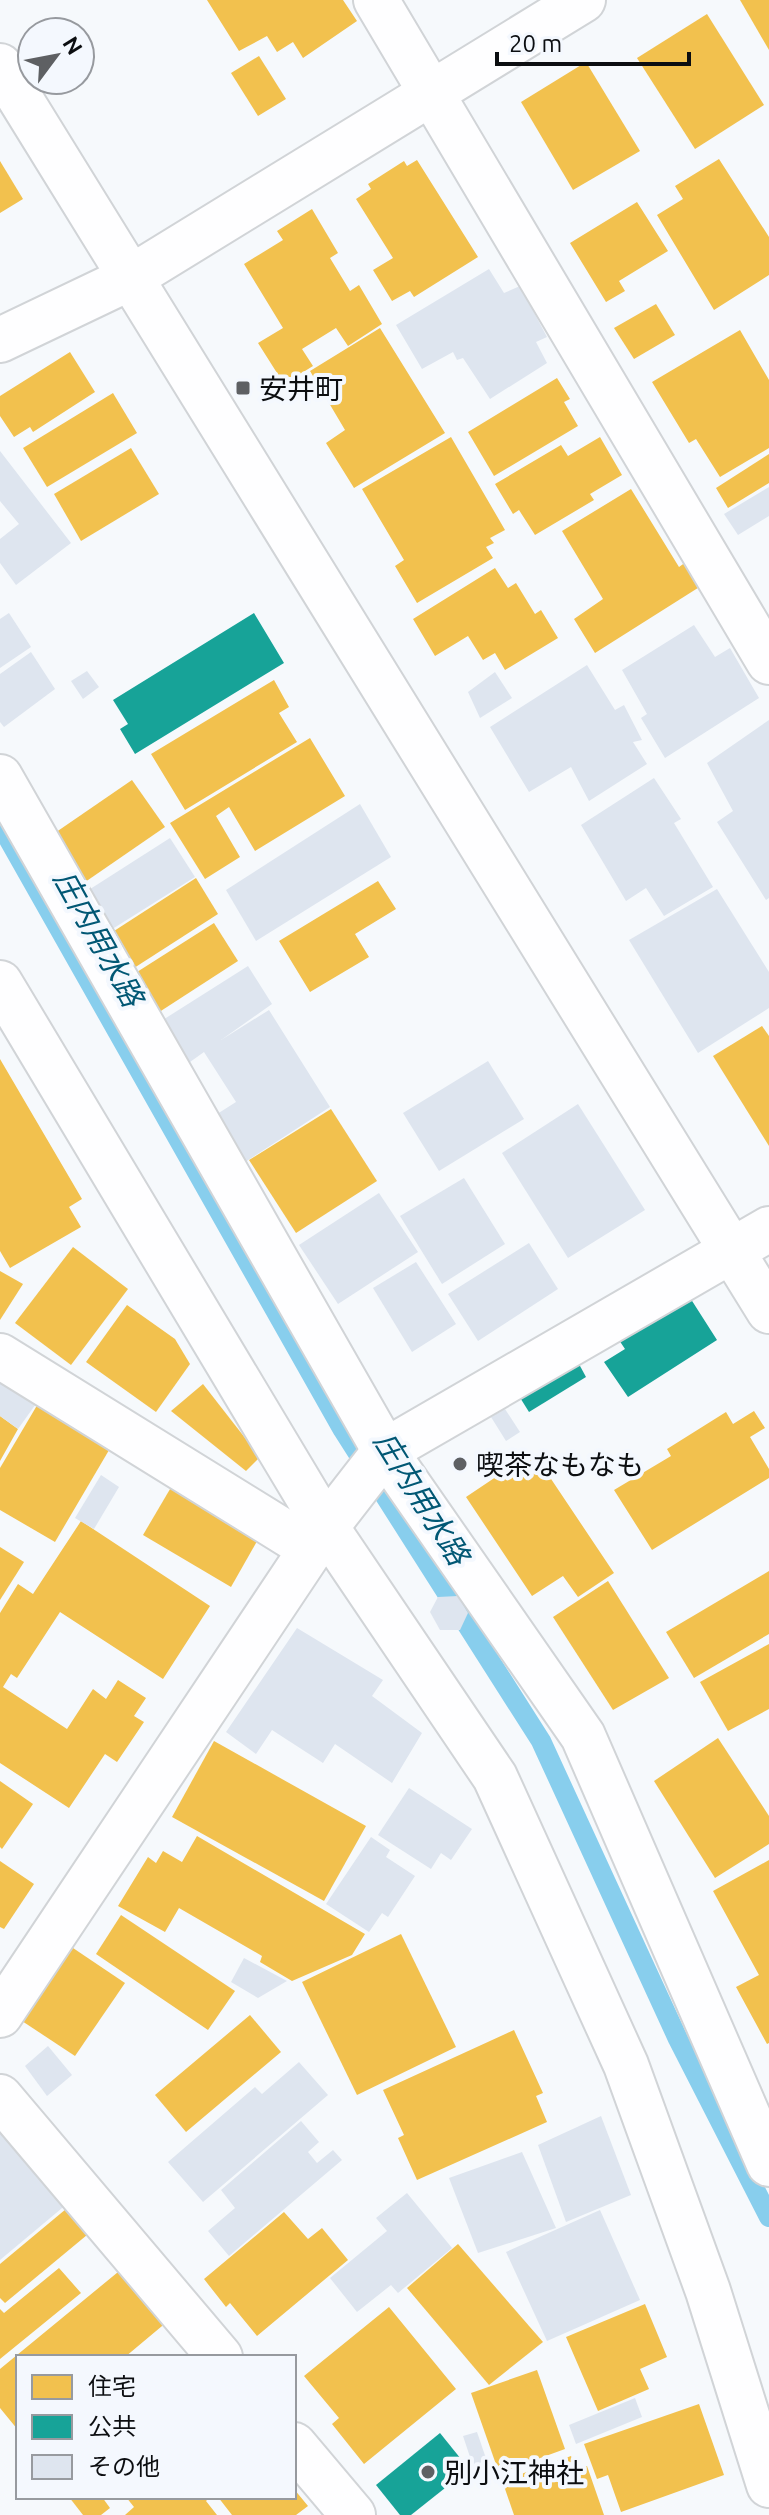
<svg xmlns="http://www.w3.org/2000/svg" width="769" height="2515" viewBox="0 0 769 2515" font-family="Ubuntu,'Noto Sans JP',sans-serif">
<rect width="100%" height="100%" fill="#f6f9fc"/>
<g fill="#f2c14e">
<polygon points="207,0 343,0 357,21 303,58 293,42 277,52 267,36 239,51"/>
<polygon points="740,0 769,0 769,50"/>
<polygon points="707,14 764,105 695,149 637,58"/>
<polygon points="259,56 286,99 258,116 231,73"/>
<polygon points="586,62 640,151 573,190 521,102"/>
<polygon points="719,159 769,237 769,275 714,310 657,215 683,199 675,186"/>
<polygon points="417,160 478,257 414,297 410,291 392,301 373,270 393,258 356,199 371,189 368,184 404,161 407,166"/>
<polygon points="0,161 23,199 0,213"/>
<polygon points="637,202 668,251 619,281 625,291 606,302 570,243"/>
<polygon points="312,209 338,253 330,258 350,291 359,285 382,324 348,346 336,328 302,349 313,366 284,384 258,343 283,328 244,264 283,240 277,231"/>
<polygon points="656,304 675,335 634,359 614,328"/>
<polygon points="380,328 445,433 354,488 326,443 345,430 310,371"/>
<polygon points="740,330 769,380 769,448 720,477 696,439 689,443 652,382"/>
<polygon points="70,352 95,392 33,432 30,427 14,437 0,416 0,396"/>
<polygon points="557,378 570,399 564,402 578,426 494,476 468,432"/>
<polygon points="113,393 137,433 47,487 23,448"/>
<polygon points="451,437 505,530 490,538 494,543 486,547 493,558 417,603 395,566 404,560 362,489"/>
<polygon points="600,437 622,475 590,494 594,500 535,535 519,510 513,514 495,484 561,445 568,456"/>
<polygon points="131,448 159,494 81,541 54,494"/>
<polygon points="769,454 769,483 728,508 716,488"/>
<polygon points="631,489 679,567 686,562 701,586 595,653 574,619 603,599 562,531"/>
<polygon points="495,568 508,588 516,583 535,614 541,610 558,638 505,670 495,653 483,660 468,636 435,656 413,619"/>
<polygon points="274,680 289,707 279,713 297,742 185,810 151,754"/>
<polygon points="310,738 345,796 255,851 229,807 216,816 240,857 205,879 170,823"/>
<polygon points="132,780 165,827 75,889 49,837"/>
<polygon points="196,878 218,914 120,977 97,942"/>
<polygon points="378,881 396,909 355,934 369,957 310,992 279,941"/>
<polygon points="214,923 238,961 150,1018 126,979"/>
<polygon points="762,1026 769,1036 769,1146 713,1056"/>
<polygon points="0,1059 82,1199 69,1207 81,1227 10,1268 0,1251"/>
<polygon points="331,1109 377,1181 296,1233 249,1160"/>
<polygon points="73,1247 128,1289 71,1365 15,1323"/>
<polygon points="0,1271 23,1284 0,1320"/>
<polygon points="127,1305 175,1339 190,1364 156,1412 86,1362"/>
<polygon points="203,1384 260,1457 246,1471 171,1411"/>
<polygon points="39,1402 112,1445 55,1542 0,1510 0,1468"/>
<polygon points="754,1411 765,1428 750,1437 769,1469 769,1478 652,1550 614,1490 671,1456 667,1449 726,1412 733,1424"/>
<polygon points="0,1416 18,1429 0,1461"/>
<polygon points="533,1452 614,1573 578,1597 563,1576 532,1596 466,1497"/>
<polygon points="173,1484 260,1536 231,1587 143,1535"/>
<polygon points="81,1521 210,1606 163,1679 60,1612 17,1678 11,1674 3,1687 67,1729 93,1689 106,1699 118,1680 146,1698 134,1716 144,1722 117,1762 105,1754 69,1808 0,1763 0,1613 18,1584 33,1594"/>
<polygon points="0,1547 24,1562 0,1600"/>
<polygon points="769,1571 769,1634 694,1678 666,1632"/>
<polygon points="608,1581 669,1678 613,1710 553,1617"/>
<polygon points="769,1644 769,1709 728,1731 700,1682"/>
<polygon points="718,1738 769,1816 769,1844 715,1878 654,1781"/>
<polygon points="214,1741 366,1826 324,1901 172,1817"/>
<polygon points="0,1781 33,1804 2,1849 0,1847"/>
<polygon points="197,1836 365,1934 352,1955 292,1981 260,1962 262,1956 179,1908 165,1932 118,1906 148,1857 156,1863 163,1851 182,1862"/>
<polygon points="769,1860 769,2043 767,2044 736,1987 759,1975 713,1891"/>
<polygon points="0,1861 34,1884 4,1929 0,1927"/>
<polygon points="121,1915 235,1991 208,2030 96,1954"/>
<polygon points="401,1934 456,2047 357,2095 302,1982"/>
<polygon points="73,1948 125,1983 75,2056 22,2021"/>
<polygon points="250,2015 281,2052 186,2132 155,2095"/>
<polygon points="514,2030 543,2093 536,2096 547,2122 417,2180 398,2138 404,2135 383,2090"/>
<polygon points="72,2204 93,2230 5,2303 0,2298 0,2264"/>
<polygon points="284,2212 308,2239 322,2228 348,2260 257,2336 230,2303 226,2307 204,2279"/>
<polygon points="458,2244 543,2342 489,2385 407,2288"/>
<polygon points="129,2263 174,2316 125,2357 18,2357 18,2430 0,2408 0,2369"/>
<polygon points="59,2268 81,2293 0,2359 0,2309 4,2313"/>
<polygon points="645,2304 667,2357 640,2369 649,2389 598,2411 566,2337"/>
<polygon points="389,2307 456,2389 364,2464 332,2424 339,2418 304,2376"/>
<polygon points="537,2370 565,2449 499,2473 471,2393"/>
<polygon points="699,2404 724,2475 621,2512 608,2475 597,2479 584,2444"/>
<polygon points="571,2456 576,2470 587,2466 604,2515 514,2515 504,2486 510,2484 507,2479"/>
<polygon points="294,2489 308,2506 296,2515 232,2515 218,2497 294,2497"/>
<polygon points="69,2497 102,2497 110,2508 101,2515 83,2515"/>
<polygon points="126,2497 210,2497 206,2501 217,2515 125,2515 134,2507"/>
</g>
<g fill="#17a398">
<polygon points="254,613 284,663 135,754 120,729 128,724 113,700"/>
<polygon points="687,1293 717,1340 628,1397 604,1362 625,1349 617,1337"/>
<polygon points="573,1353 586,1377 529,1412 514,1388"/>
<polygon points="440,2433 469,2469 411,2515 400,2515 376,2485"/>
</g>
<g fill="none" stroke-linecap="round" stroke-linejoin="round">
<polyline stroke="#88ceed" stroke-width="20" points="0,824 343,1430 541,1741 678,2039 769,2217"/>
</g>
<g fill="#dee5ef">
<polygon points="489,269 504,293 520,286 547,337 536,342 547,363 490,399 463,358 457,360 453,352 422,369 396,325"/>
<polygon points="0,451 71,543 16,585 0,563 0,539 19,524 0,501"/>
<polygon points="769,487 769,516 738,535 724,514"/>
<polygon points="9,613 31,647 0,668 0,619"/>
<polygon points="694,625 715,657 730,648 759,698 665,758 641,718 647,714 622,670"/>
<polygon points="31,652 55,689 4,727 0,722 0,674"/>
<polygon points="587,665 615,710 624,705 642,740 633,742 647,764 589,801 571,767 529,792 490,727"/>
<polygon points="87,671 99,687 83,699 71,681"/>
<polygon points="495,672 512,698 480,718 468,692"/>
<polygon points="769,720 769,898 766,900 717,822 733,811 707,763"/>
<polygon points="654,778 681,819 674,823 713,887 664,916 646,888 626,901 581,825"/>
<polygon points="360,804 391,857 256,941 226,890"/>
<polygon points="170,838 195,877 98,938 73,900"/>
<polygon points="717,889 769,972 769,1008 698,1053 629,940"/>
<polygon points="248,966 272,1004 221,1040 269,1010 330,1107 239,1166 214,1116 236,1102 204,1052 183,1067 158,1023"/>
<polygon points="488,1061 524,1119 439,1171 403,1113"/>
<polygon points="578,1104 645,1210 568,1258 502,1153"/>
<polygon points="464,1178 505,1244 442,1284 400,1216"/>
<polygon points="379,1193 418,1252 338,1304 299,1245"/>
<polygon points="529,1243 558,1289 478,1341 448,1294"/>
<polygon points="416,1262 456,1324 412,1352 373,1288"/>
<polygon points="0,1374 38,1401 18,1429 0,1416"/>
<polygon points="505,1409 520,1432 506,1441 491,1417"/>
<polygon points="101,1475 119,1487 94,1529 75,1518"/>
<polygon points="458,1596 468,1613 460,1630 440,1630 430,1612 438,1597"/>
<polygon points="297,1628 383,1680 372,1696 422,1733 392,1783 335,1744 323,1763 272,1730 256,1754 226,1732"/>
<polygon points="409,1788 472,1829 451,1860 441,1853 431,1869 378,1835"/>
<polygon points="371,1837 390,1850 386,1857 415,1876 388,1917 382,1913 369,1932 326,1904"/>
<polygon points="244,1958 287,1981 258,1998 231,1982"/>
<polygon points="48,2046 72,2075 47,2096 25,2066"/>
<polygon points="299,2062 328,2095 203,2202 168,2162 255,2087 262,2094"/>
<polygon points="0,2114 74,2198 0,2260"/>
<polygon points="601,2116 631,2195 566,2222 538,2145"/>
<polygon points="301,2121 319,2142 308,2152 317,2163 333,2150 342,2160 229,2256 208,2231 235,2208 221,2190"/>
<polygon points="522,2152 556,2228 478,2253 449,2178"/>
<polygon points="407,2193 452,2248 398,2293 391,2285 357,2312 330,2278 387,2231 376,2218"/>
<polygon points="600,2210 640,2300 547,2341 506,2252"/>
<polygon points="635,2398 642,2417 576,2444 569,2425"/>
<polygon points="477,2432 491,2473 477,2478 463,2436"/>
</g>
<g fill="none" stroke-linecap="round" stroke-linejoin="round">
<g stroke="#d1d4d7" stroke-width="48">
<g id="minor">
<polyline points="376,0 769,662"/>
<polyline points="0,66 769,1311"/>
<polyline points="0,340 130,278 583,0"/>
<polyline points="0,777 385,1451 583,1736 769,2164"/>
<polyline points="0,983 326,1527 495,1777 626,2065 708,2291 769,2485"/>
<polyline points="0,1356 312,1549"/>
<polyline points="0,2015 326,1527 385,1451 769,1229"/>
<polyline points="0,2097 220,2357"/>
<polyline points="294,2445 353,2515"/>
</g>
</g>
<use href="#minor" stroke="#fefeff" stroke-width="44"/>
</g>
<g fill="#5e6063" stroke="#f4f8fe" stroke-width="3">
<rect x="235" y="380" width="16" height="16" rx="4"/>
<circle cx="460" cy="1464" r="8"/>
<circle cx="428" cy="2472" r="8"/>
</g>
<g text-anchor="middle" dominant-baseline="central" stroke-width="8" stroke-linejoin="round" paint-order="stroke">
<g font-size="28" fill="#0c0e11" stroke="#f4f8fe" text-anchor="start">
<text x="259" y="388">安井町</text>
<text x="476" y="1464">喫茶なもなも</text>
<text x="444" y="2472">別小江神社</text>
</g>
<g font-size="30" font-style="italic" fill="#015774" stroke="#f4f8fe">
<text transform="translate(99 938) rotate(61)">庄内用水路</text>
<text transform="translate(422 1498) rotate(58)">庄内用水路</text>
</g>
</g>
<rect x="16" y="2355" width="280" height="144" fill="#f4f8fe" stroke="#979a9f" stroke-width="2"/>
<rect x="32" y="2375" width="40" height="24" fill="#f2c14e" stroke="#979a9f" stroke-width="2"/>
<text x="88" y="2395" font-size="24" fill="#0c0e11">住宅</text>
<rect x="32" y="2415" width="40" height="24" fill="#17a398" stroke="#979a9f" stroke-width="2"/>
<text x="88" y="2435" font-size="24" fill="#0c0e11">公共</text>
<rect x="32" y="2455" width="40" height="24" fill="#dee5ef" stroke="#979a9f" stroke-width="2"/>
<text x="88" y="2475" font-size="24" fill="#0c0e11">その他</text>
<g transform="translate(56 56) rotate(58)"><circle r="38" fill="#f4f8fe" stroke="#979a9f" stroke-width="2"/>
<path d="M0-6L14 30L0 20L-14 30Z" fill="#5e6063"/>
<text y="-12" font-size="22" font-weight="bold" text-anchor="middle" fill="#0c0e11">N</text>
</g>
<path d="M497 52v12h192v-12" fill="none" stroke="#0c0e11" stroke-width="4"/>
<text x="509" y="52" font-size="24" fill="#0c0e11" stroke="#f4f8fe" stroke-width="6" paint-order="stroke">20 m</text>
</svg>
